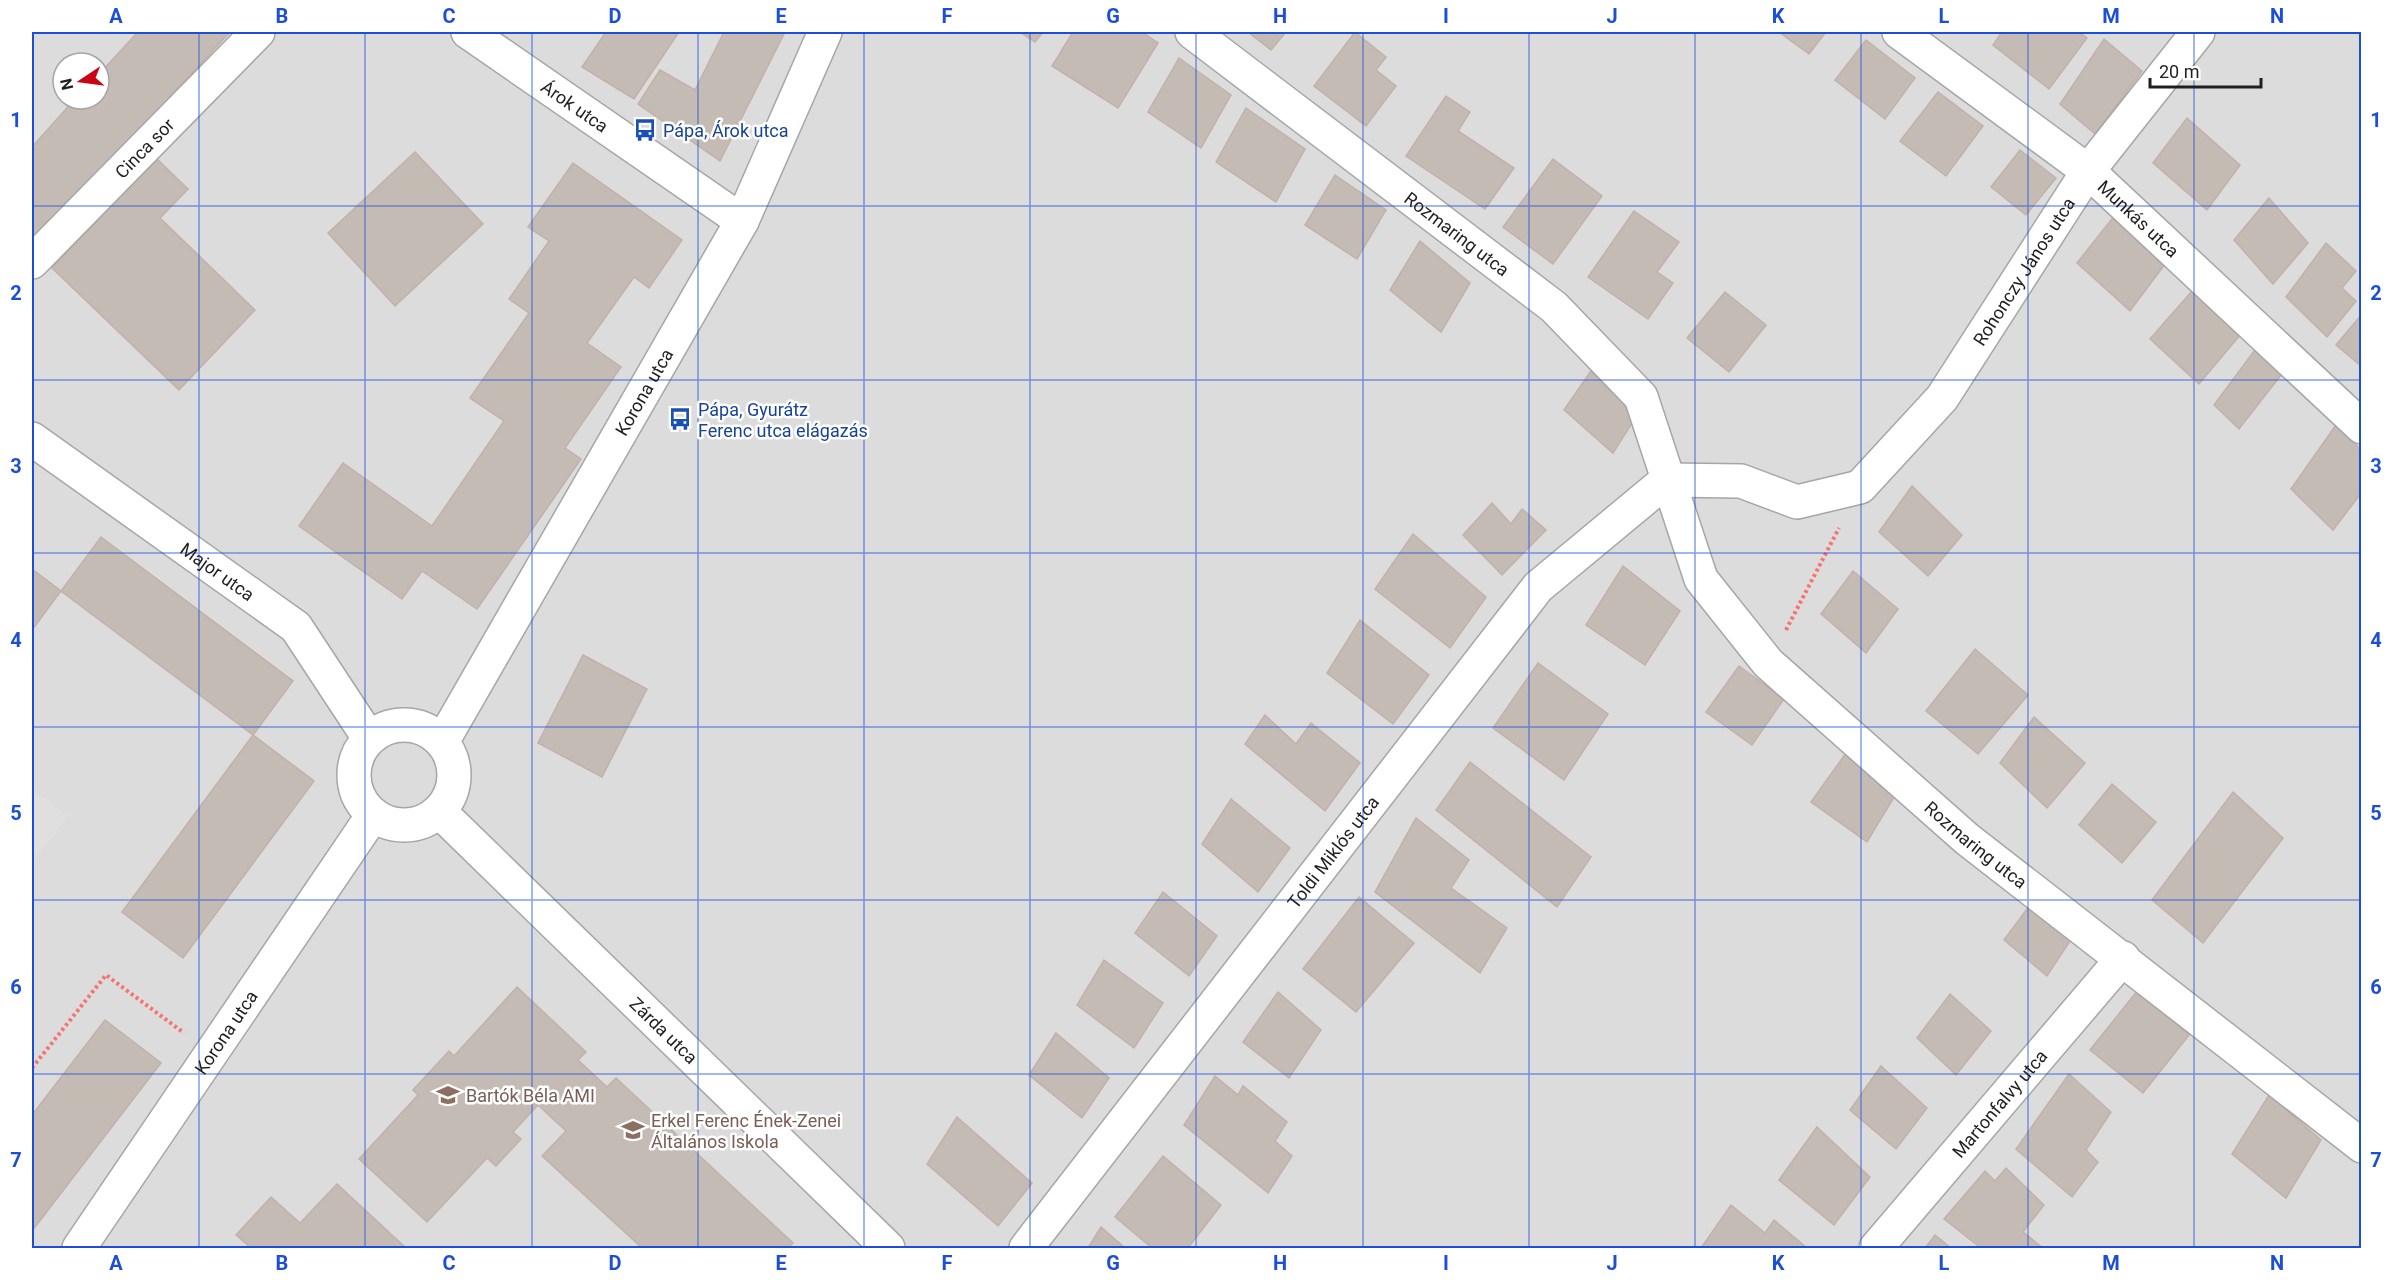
<svg xmlns="http://www.w3.org/2000/svg" width="2393" height="1280" viewBox="0 0 2393 1280" font-family="Roboto,sans-serif">
<rect width="100%" height="100%" fill="#f0ece6"/>
<path fill="#dddcdc" fill-rule="evenodd" d="M32 32H2361V1248H32ZM63 63H99V99H63Z"/>
<polygon fill="#dfdfdf" points="32,788 68,816 32,864"/>
<g fill="#c5bbb5" stroke="#c1b1a8" stroke-width="1.5">
<polygon points="138,32 230,32 32,247 32,147 75,99 99,99 99,74"/>
<polygon points="606,32 679,32 634,99 582,67"/>
<polygon points="724,32 785,32 720,161 638,104 660,70 695,90"/>
<polygon points="1020,32 1043,32 1035,42"/>
<polygon points="1073,32 1142,32 1158,43 1118,108 1052,66"/>
<polygon points="1248,32 1286,32 1271,50"/>
<polygon points="1355,32 1386,57 1376,70 1396,86 1366,126 1314,86"/>
<polygon points="1779,32 1826,32 1809,54"/>
<polygon points="2002,32 2079,32 2087,38 2049,89 1993,45"/>
<polygon points="2104,39 2142,71 2095,134 2060,104"/>
<polygon points="1866,40 1915,78 1885,119 1835,80"/>
<polygon points="1179,58 1231,95 1201,148 1148,112"/>
<polygon points="1938,92 1983,126 1946,176 1900,141"/>
<polygon points="1446,96 1470,112 1458,131 1514,168 1485,209 1406,156"/>
<polygon points="1246,108 1305,149 1276,202 1216,162"/>
<polygon points="2187,118 2240,165 2207,210 2153,163"/>
<polygon points="2020,150 2056,178 2026,215 1991,187"/>
<polygon points="415,152 483,224 395,306 328,233"/>
<polygon points="156,158 188,189 160,218 255,310 179,390 52,268"/>
<polygon points="1553,159 1602,196 1553,264 1503,227"/>
<polygon points="573,163 682,240 649,288 634,277 587,343 621,367 565,448 581,459 477,609 422,571 402,599 299,526 343,463 432,526 504,421 470,398 529,313 509,299 549,241 528,227"/>
<polygon points="1335,175 1386,210 1357,259 1305,225"/>
<polygon points="2269,198 2308,243 2273,284 2234,240"/>
<polygon points="1634,211 1679,242 1657,272 1673,283 1648,319 1588,277"/>
<polygon points="2115,215 2165,264 2130,311 2077,263"/>
<polygon points="1420,241 1470,283 1441,332 1390,290"/>
<polygon points="2326,243 2356,271 2342,288 2356,301 2327,337 2286,297"/>
<polygon points="2192,291 2240,335 2199,384 2150,339"/>
<polygon points="1725,292 1766,325 1729,372 1687,338"/>
<polygon points="2362,314 2362,367 2336,345"/>
<polygon points="2255,350 2281,375 2239,429 2214,405"/>
<polygon points="1591,371 1637,415 1613,453 1564,410"/>
<polygon points="2336,425 2362,451 2362,492 2333,530 2291,489"/>
<polygon points="1912,486 1962,535 1928,576 1879,532"/>
<polygon points="1492,503 1511,524 1522,509 1546,530 1502,575 1463,535"/>
<polygon points="1413,534 1486,597 1450,648 1375,589"/>
<polygon points="101,537 293,681 253,735 61,591"/>
<polygon points="1623,566 1680,611 1645,665 1586,625"/>
<polygon points="32,569 61,591 32,630"/>
<polygon points="1853,571 1898,609 1866,653 1821,614"/>
<polygon points="1360,620 1429,675 1393,724 1327,673"/>
<polygon points="1975,649 2028,695 1978,754 1926,711"/>
<polygon points="583,655 647,689 602,777 538,743"/>
<polygon points="1538,663 1608,714 1564,780 1493,728"/>
<polygon points="1739,666 1784,699 1752,745 1706,712"/>
<polygon points="1265,715 1296,744 1311,723 1360,763 1325,811 1245,744"/>
<polygon points="2034,717 2085,763 2047,808 2000,763"/>
<polygon points="253,735 314,781 183,958 122,912"/>
<polygon points="1846,753 1896,794 1867,842 1811,802"/>
<polygon points="1470,762 1591,857 1557,907 1436,810"/>
<polygon points="2112,784 2156,822 2122,863 2079,825"/>
<polygon points="2233,792 2283,838 2203,943 2152,900"/>
<polygon points="1231,799 1290,848 1258,892 1202,844"/>
<polygon points="1416,818 1469,860 1451,888 1507,928 1480,973 1375,892"/>
<polygon points="1163,892 1217,936 1189,976 1135,933"/>
<polygon points="1359,897 1414,943 1356,1012 1303,969"/>
<polygon points="2033,901 2074,935 2047,976 2004,940"/>
<polygon points="1104,960 1163,1003 1134,1048 1077,1005"/>
<polygon points="517,987 586,1052 578,1060 607,1087 616,1078 793,1243 788,1248 642,1248 542,1156 566,1131 538,1105 513,1132 521,1139 496,1166 487,1158 427,1222 359,1159 418,1095 413,1090 449,1051 454,1056"/>
<polygon points="2138,990 2189,1035 2143,1093 2090,1050"/>
<polygon points="1278,992 1321,1030 1289,1078 1243,1042"/>
<polygon points="1950,994 1991,1031 1956,1075 1917,1038"/>
<polygon points="105,1020 161,1063 32,1231 32,1115"/>
<polygon points="1056,1033 1109,1078 1082,1118 1029,1075"/>
<polygon points="1881,1066 1927,1108 1896,1149 1850,1110"/>
<polygon points="2069,1074 2111,1112 2086,1150 2098,1162 2072,1197 2016,1149"/>
<polygon points="1215,1076 1238,1095 1243,1086 1287,1122 1275,1141 1292,1156 1268,1193 1184,1125"/>
<polygon points="2269,1095 2321,1140 2286,1198 2232,1154"/>
<polygon points="957,1117 1032,1183 998,1226 927,1164"/>
<polygon points="1817,1127 1870,1177 1834,1225 1779,1180"/>
<polygon points="1163,1156 1221,1205 1188,1248 1152,1248 1115,1217"/>
<polygon points="2006,1168 2044,1205 2023,1232 2043,1248 1981,1248 1944,1219 1985,1171 1995,1181"/>
<polygon points="337,1184 406,1248 251,1248 236,1235 271,1197 300,1223"/>
<polygon points="1731,1205 1765,1233 1774,1220 1807,1248 1701,1248"/>
<polygon points="1101,1227 1125,1248 1088,1248"/>
<polygon points="1935,1235 1951,1248 1925,1248"/>
</g>
<g fill="none" stroke-linecap="round" stroke-linejoin="round">
<g stroke="#a6a6a6" stroke-width="36">
<g id="street">
<path id="s1" d="M468 32 742 221"/>
<path id="s2" d="M1192 32 1554 307 1641 397 1701 579 1768 663 1967 839 2362 1146"/>
<path id="s3" d="M1899 32 2088 171 2362 427"/>
<path id="s4" d="M32 262 258 32"/>
<path id="s5" d="M32 439 296 627 369 738"/>
<circle cx="404" cy="775" r="50"/>
<path id="s6" d="M442 742 742 221 825 32"/>
<path id="s7" d="M439 811 888 1248"/>
<path id="s8" d="M79 1248 373 815"/>
<path id="s9" d="M1026 1248 1538 587 1667 480 1741 481 1797 502 1860 487 1942 398 2088 171 2198 32"/>
<path id="s10" d="M1876 1248 2123 958"/>
</g>
</g>
<g stroke="#f7736f" stroke-width="4" stroke-dasharray="3 3" stroke-linecap="butt">
<polyline points="1786,630 1839,528"/>
<polyline points="32,1068 106,975 184,1033"/>
</g>
<use href="#street" stroke="#fff" stroke-width="33"/>
</g>
<path fill="none" stroke="#1d4ed8" stroke-width="1.5" stroke-opacity="0.55" d="M199 32V1248M365 32V1248M532 32V1248M698 32V1248M864 32V1248M1030 32V1248M1196 32V1248M1363 32V1248M1529 32V1248M1695 32V1248M1861 32V1248M2028 32V1248M2194 32V1248M32 206H2362M32 380H2362M32 553H2362M32 727H2362M32 900H2362M32 1074H2362"/>
<defs>
<g id="bus-bare" transform="scale(1.8)"><path d="M-5-6H5V4H4V6H2V4H-2V6H-4V4H-5ZM-3.5-4V0h7V-4ZM-3.5 1.2v1.5H-2V1.2ZM2 1.2v1.5H3.5V1.2Z" fill="#1a4fb4" stroke="#fff" stroke-width="2.5" paint-order="stroke"/></g>
<g id="school-bare" transform="scale(1.8)"><path d="M0-5L7-2L0 1L-7-2ZM-4 1L0 2.5L4 1V4Q0 6-4 4Z" fill="#8d6e63" stroke="#fff" stroke-width="2.5" paint-order="stroke"/></g>
</defs>
<g fill-rule="evenodd">
<use href="#bus-bare" x="645" y="130"/>
<use href="#bus-bare" x="680" y="419"/>
<use href="#school-bare" x="448" y="1095"/>
<use href="#school-bare" x="633" y="1130"/>
</g>
<g text-anchor="middle" dominant-baseline="central" stroke-width="5" stroke-linejoin="round" paint-order="stroke">
<g font-size="18" fill="#1f1f1f" stroke="#fff">
<text stroke="none"><textPath href="#s1" startOffset="130">Árok utca</textPath></text>
<text stroke="none"><textPath href="#s4" startOffset="160">Cinca sor</textPath></text>
<text stroke="none"><textPath href="#s3" startOffset="304">Munkás utca</textPath></text>
<text stroke="none"><textPath href="#s2" startOffset="333">Rozmaring utca</textPath></text>
<text stroke="none"><textPath href="#s9" startOffset="1474">Rohonczy János utca</textPath></text>
<text stroke="none"><textPath href="#s6" startOffset="404">Korona utca</textPath></text>
<text stroke="none"><textPath href="#s5" startOffset="228">Major utca</textPath></text>
<text stroke="none"><textPath href="#s2" startOffset="1155">Rozmaring utca</textPath></text>
<text stroke="none"><textPath href="#s9" startOffset="501">Toldi Miklós utca</textPath></text>
<text stroke="none"><textPath href="#s7" startOffset="314">Zárda utca</textPath></text>
<text stroke="none"><textPath href="#s8" startOffset="261">Korona utca</textPath></text>
<text stroke="none"><textPath href="#s10" startOffset="190">Martonfalvy utca</textPath></text>
</g>
<g font-size="18" fill="#164399" stroke="#fff" text-anchor="start">
<text x="663" y="130">Pápa, Árok utca</text>
<text x="698" y="409">Pápa, Gyurátz<tspan x="698" dy="21">Ferenc utca elágazás</tspan></text>
</g>
<g font-size="18" fill="#785e54" stroke="#fff" text-anchor="start">
<text x="466" y="1095">Bartók Béla AMI</text>
<text x="651" y="1120">Erkel Ferenc Ének-Zenei<tspan x="651" dy="21">Általános Iskola</tspan></text>
</g>
</g>
<rect width="2393" height="1280" fill="none" stroke="#ffffff" stroke-width="66"/>
<g transform="translate(81 81) rotate(257)"><circle r="28" fill="#ffffff" stroke="#a5a5a5" stroke-width="1.5"/>
<path d="M0-4.5L10 22L0 15L-10 22Z" fill="#cb0413"/>
<text y="-9" font-size="16" font-weight="bold" text-anchor="middle" fill="#1f1f1f">N</text>
</g>
<path d="M2150 78v9h111v-9" fill="none" stroke="#1f1f1f" stroke-width="3"/>
<text x="2159" y="78" font-size="18" fill="#1f1f1f" stroke="#ffffff" stroke-width="4.5" paint-order="stroke">20 m</text>
<rect x="33" y="33" width="2327" height="1214" fill="none" stroke="#1d4ed8" stroke-width="2"/>
<g font-size="20" text-anchor="middle" font-weight="bold" fill="#1d4ed8">
<text x="116" y="23">A</text>
<text x="282" y="23">B</text>
<text x="449" y="23">C</text>
<text x="615" y="23">D</text>
<text x="781" y="23">E</text>
<text x="947" y="23">F</text>
<text x="1113" y="23">G</text>
<text x="1280" y="23">H</text>
<text x="1446" y="23">I</text>
<text x="1612" y="23">J</text>
<text x="1778" y="23">K</text>
<text x="1944" y="23">L</text>
<text x="2111" y="23">M</text>
<text x="2277" y="23">N</text>
<text x="16" y="127">1</text>
<text x="2376" y="127">1</text>
<text x="16" y="300">2</text>
<text x="2376" y="300">2</text>
<text x="16" y="473">3</text>
<text x="2376" y="473">3</text>
<text x="16" y="647">4</text>
<text x="2376" y="647">4</text>
<text x="16" y="820">5</text>
<text x="2376" y="820">5</text>
<text x="16" y="994">6</text>
<text x="2376" y="994">6</text>
<text x="16" y="1167">7</text>
<text x="2376" y="1167">7</text>
<text x="116" y="1270">A</text>
<text x="282" y="1270">B</text>
<text x="449" y="1270">C</text>
<text x="615" y="1270">D</text>
<text x="781" y="1270">E</text>
<text x="947" y="1270">F</text>
<text x="1113" y="1270">G</text>
<text x="1280" y="1270">H</text>
<text x="1446" y="1270">I</text>
<text x="1612" y="1270">J</text>
<text x="1778" y="1270">K</text>
<text x="1944" y="1270">L</text>
<text x="2111" y="1270">M</text>
<text x="2277" y="1270">N</text>
</g>
</svg>
